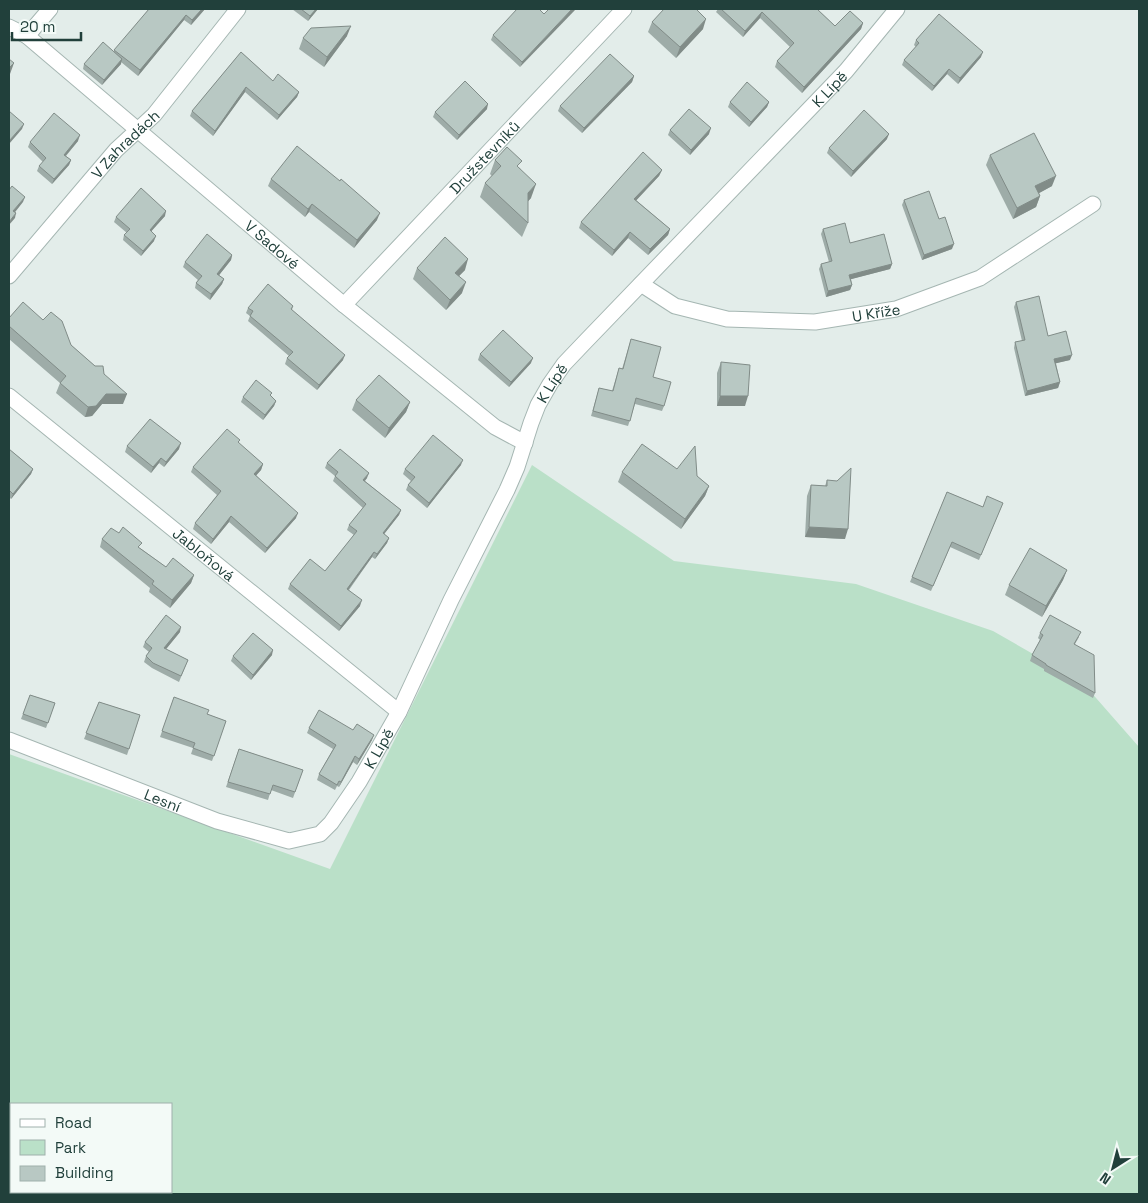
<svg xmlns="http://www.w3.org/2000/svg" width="1148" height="1203" viewBox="0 0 1148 1203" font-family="'Space Grotesk',sans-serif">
<rect width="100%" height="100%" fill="#e3edea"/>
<path fill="#bae0c8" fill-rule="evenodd" d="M532 465 674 561 856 584 993 631 1082 682 1139 747V1194H9V754L330 869ZM11 1104H171V1192H11Z"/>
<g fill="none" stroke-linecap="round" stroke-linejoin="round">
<g stroke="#a5b6b2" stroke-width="17">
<g id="minor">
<polyline points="9,27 27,36 50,9"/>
<path id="s1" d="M27 36 344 305 495 427 525 443"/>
<path id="s2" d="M9 276 116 150 154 115 238 9"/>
<path id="s3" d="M641 284 675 306 727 319 815 322 896 309 980 278 1093 204"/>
<path id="s4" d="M344 305 624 9"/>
<path id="s5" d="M9 396 399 712"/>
<path id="s6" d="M9 740 217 821 289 841 320 834 331 823 359 782 399 712 451 600 507 490 517 467 531 423 538 405 550 384 564 364 584 343 846 71 897 9"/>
</g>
</g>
<use href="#minor" stroke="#fff" stroke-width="15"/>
</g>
<g fill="#9eaca8">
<polygon points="149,9 205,9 191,25 184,20 138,76 121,62 121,64 102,85 83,69 84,64 114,51"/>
<polygon points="292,9 318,9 308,21"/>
<polygon points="718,9 817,9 835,26 863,23 861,29 802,93 775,67 777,61 790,47 760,18 743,37 716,12"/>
<polygon points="544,14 520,67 491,40 493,35"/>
<polygon points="652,22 703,29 676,58 648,32"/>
<polygon points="347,36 324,67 299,49 303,38"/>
<polygon points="916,40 981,57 958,84 947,74 932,91 902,65 904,60 916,47 914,45"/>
<polygon points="241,52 273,81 299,92 297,97 277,120 245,92 213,136 190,116 192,111"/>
<polygon points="634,76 632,82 582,133 558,111 560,106"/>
<polygon points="730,102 769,102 767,107 749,127 728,107"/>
<polygon points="487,109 457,140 433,117 435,112"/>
<polygon points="670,130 709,134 690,155 668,135"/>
<polygon points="887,139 851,177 827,153 829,148"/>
<polygon points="78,141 66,156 71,160 69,165 52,184 37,171 39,166 43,162 28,147 30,142"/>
<polygon points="990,155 1052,186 1039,193 1040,196 1036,207 1013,219 986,165"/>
<polygon points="495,160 520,168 531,198 528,201 528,223 522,237 480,197 485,183 492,176 490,174"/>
<polygon points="662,170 659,176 636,200 670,229 668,235 648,255 628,238 612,256 579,228 581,222"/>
<polygon points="271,179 340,181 377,220 354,248 309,212 305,217 268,186"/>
<polygon points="904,200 939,219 952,249 922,260 902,205"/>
<polygon points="165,216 151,231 154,241 141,256 123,240 124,235 127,233 114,222 116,217"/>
<polygon points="823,229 892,264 890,269 851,279 852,285 850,290 826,297 819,269 821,264 829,262 821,234"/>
<polygon points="232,255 231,260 219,275 224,279 222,284 210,300 195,288 196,283 198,280 183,267 185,262"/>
<polygon points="417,268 465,270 459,276 462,293 446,310 413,279"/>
<polygon points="1016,302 1070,360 1056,363 1060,382 1058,388 1025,396 1014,348 1015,342 1022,341 1014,307"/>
<polygon points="293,306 292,310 343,360 317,390 285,364 287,358 289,356 248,321 250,316 246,313 248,308"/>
<polygon points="9,318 71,345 104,374 123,404 102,404 92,416 85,417 56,393 60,383 9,339"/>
<polygon points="631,339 653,377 664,406 662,411 635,404 628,426 591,416 599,388 612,391 619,368 622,369"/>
<polygon points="480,354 531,363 509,387 478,360"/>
<polygon points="721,362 745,406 717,406 717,373"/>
<polygon points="271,396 276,401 274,406 263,420 241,402 243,397"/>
<polygon points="356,400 410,402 406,412 385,438 352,410"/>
<polygon points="238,443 263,464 261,470 256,475 296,518 265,553 229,522 211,544 193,529 195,523 217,495 191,472 193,467"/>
<polygon points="127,446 179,449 164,467 159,463 151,473 125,452"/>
<polygon points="9,449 33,469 31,474 11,499 9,497"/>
<polygon points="327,463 367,478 365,481 401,510 399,515 384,534 389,538 387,543 375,559 372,557 349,590 360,606 339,631 288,589 290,584 325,571 354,535 347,530 349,525 363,508 333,481 335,476 325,468"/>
<polygon points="461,465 427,508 406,490 408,485 411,481 403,474 405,469"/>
<polygon points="677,469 697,476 709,486 705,496 681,529 618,482 622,472"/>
<polygon points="827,480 845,539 805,537 807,496 811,485 825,486"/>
<polygon points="947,492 983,507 1003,503 979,560 950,547 931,591 910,582"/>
<polygon points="102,539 140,548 166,567 194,575 191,583 170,608 149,592 150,588 100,547"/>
<polygon points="1067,570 1063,580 1042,617 1005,595 1009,585"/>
<polygon points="180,632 166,649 188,660 179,682 152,668 144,662 146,656 149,652 143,647 145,642"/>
<polygon points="1040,633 1079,637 1075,644 1095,693 1093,698 1044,671 1044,669 1030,661 1032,655 1040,640 1038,638"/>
<polygon points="272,655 251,680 231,661 233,656"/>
<polygon points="30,695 55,703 46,728 21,719"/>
<polygon points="174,697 207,714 226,721 212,761 191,754 193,748 160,737"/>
<polygon points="99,702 140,715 127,755 84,739"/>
<polygon points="309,728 353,730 372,740 357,765 353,762 339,787 337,786 335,790 317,780 319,774 333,749 307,733"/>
<polygon points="239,749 303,770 293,798 271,790 268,800 226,787"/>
</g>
<g fill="#818c88">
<polygon points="202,9 205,9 191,25 192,20"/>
<polygon points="316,9 318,9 308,21 310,16"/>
<polygon points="572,9 576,9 520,67 522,62"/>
<polygon points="762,12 760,18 743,37 745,31"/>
<polygon points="186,15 184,20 138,76 140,70"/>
<polygon points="706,19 703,29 676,58 680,47"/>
<polygon points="863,23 861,29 802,93 804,87"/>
<polygon points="351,26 347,36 324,67 327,57"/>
<polygon points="983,52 981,57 958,84 960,78"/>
<polygon points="122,59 121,64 102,85 104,80"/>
<polygon points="14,63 10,74 9,75 9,68"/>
<polygon points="949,69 947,74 932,91 934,86"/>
<polygon points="634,76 632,82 582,133 584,128"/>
<polygon points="246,87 245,92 213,136 215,131"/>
<polygon points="299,92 297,97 277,120 279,115"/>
<polygon points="769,102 767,107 749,127 751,122"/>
<polygon points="488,104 487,109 457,140 459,135"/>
<polygon points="24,124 22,129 9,144 9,141"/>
<polygon points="711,128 709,134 690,155 691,150"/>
<polygon points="889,134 887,139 851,177 853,171"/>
<polygon points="80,135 78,141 62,160 64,155"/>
<polygon points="71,160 69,165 52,184 54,179"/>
<polygon points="662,170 659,176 632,205 634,199"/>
<polygon points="1056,176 1052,186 1032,197 1035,186"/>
<polygon points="536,184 531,198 523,207 528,193"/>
<polygon points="1040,196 1036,207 1013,219 1017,208"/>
<polygon points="25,197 23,202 12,216 13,211"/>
<polygon points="312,204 309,212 305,217 308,209"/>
<polygon points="166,211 165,216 148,235 150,230"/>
<polygon points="16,213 15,218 9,225 9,222"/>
<polygon points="380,213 377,220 354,248 357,240"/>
<polygon points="670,229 668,235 648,255 650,249"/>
<polygon points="630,232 628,238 612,256 614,250"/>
<polygon points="156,236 154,241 141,256 143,251"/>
<polygon points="954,244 952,249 922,260 924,255"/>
<polygon points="232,255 231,260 216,279 217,274"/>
<polygon points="468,259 465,270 452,283 455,273"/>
<polygon points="892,264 890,269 848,280 849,275"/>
<polygon points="224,279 222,284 210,300 211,294"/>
<polygon points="466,282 462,293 446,310 450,300"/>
<polygon points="852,285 850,290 826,297 828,291"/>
<polygon points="345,355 343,360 317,390 319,385"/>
<polygon points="1072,355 1070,360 1053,364 1054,359"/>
<polygon points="533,358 531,363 509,387 511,382"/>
<polygon points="1060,382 1058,388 1025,396 1027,391"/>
<polygon points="106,394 127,394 123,404 102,404 92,416 85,417 88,407"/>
<polygon points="720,396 748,396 745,406 717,406"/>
<polygon points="276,401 274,406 263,420 265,415"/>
<polygon points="410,402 406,412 385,438 389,428"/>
<polygon points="181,443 179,449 164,467 166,462"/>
<polygon points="161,458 159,463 151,473 153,467"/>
<polygon points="463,460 461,465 427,508 429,503"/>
<polygon points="263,464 261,470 253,479 254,474"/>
<polygon points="33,469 31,474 11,499 13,494"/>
<polygon points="369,473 367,478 361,485 363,480"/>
<polygon points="709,486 705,496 681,529 685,519"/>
<polygon points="401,510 399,515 381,538 383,533"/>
<polygon points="298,513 296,518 265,553 267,548"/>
<polygon points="231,516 229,522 211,544 213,539"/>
<polygon points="809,527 848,529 845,539 805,537"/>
<polygon points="389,538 387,543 375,559 377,554"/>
<polygon points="374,552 372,557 345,594 347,589"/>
<polygon points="1067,570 1063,580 1042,617 1046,606"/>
<polygon points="194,575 191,583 170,608 172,600"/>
<polygon points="362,600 360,606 339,631 341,626"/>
<polygon points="181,627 180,632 162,654 164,648"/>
<polygon points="273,650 272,655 251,680 253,675"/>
<polygon points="374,735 372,740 357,765 359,759"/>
<polygon points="355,756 353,762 339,787 341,782"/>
</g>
<g fill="#b8c8c3" stroke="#818c88">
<polygon points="149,9 202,9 192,20 186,15 140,70 114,50"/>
<polygon points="301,9 316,9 310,16"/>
<polygon points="517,9 539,9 544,14 549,9 572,9 522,62 493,35"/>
<polygon points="664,9 696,9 706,19 680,47 652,22"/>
<polygon points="721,9 817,9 835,26 850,11 863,23 804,87 777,61 794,43 762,12 745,31"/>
<polygon points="939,14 983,52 960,78 949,69 934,86 904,60 919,43 916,40"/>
<polygon points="351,26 327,57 303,38 311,28"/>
<polygon points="103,42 122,59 104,80 84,64"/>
<polygon points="241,52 273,81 278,74 299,92 279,115 246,87 215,131 192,111"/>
<polygon points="610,54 634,76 584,128 560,106"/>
<polygon points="9,59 14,63 9,68"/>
<polygon points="465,81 488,104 459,135 435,112"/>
<polygon points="747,82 769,102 751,122 730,102"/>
<polygon points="689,109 711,128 691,150 670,130"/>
<polygon points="864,110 889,134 853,171 829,148"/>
<polygon points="9,111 24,124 9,141"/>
<polygon points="54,113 80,135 64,155 71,160 54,179 39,166 46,158 30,142"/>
<polygon points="1034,133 1056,176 1035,186 1040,196 1017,208 990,155"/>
<polygon points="297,146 340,181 341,179 380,213 357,240 312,204 308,209 271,179"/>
<polygon points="507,147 522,161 517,166 536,184 528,193 528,223 485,183 501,166 495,160"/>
<polygon points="643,152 662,170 634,199 670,229 650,249 630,232 614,250 581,222"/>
<polygon points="12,186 25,197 13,211 16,213 9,222 9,190"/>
<polygon points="141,188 166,211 150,230 156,236 143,251 124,235 130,229 116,217"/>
<polygon points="929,191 939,219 945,217 954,244 924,255 904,200"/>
<polygon points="845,223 850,243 884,234 892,264 849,275 852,285 828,291 821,264 832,261 823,229"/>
<polygon points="207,234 232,255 217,274 224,279 211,294 196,283 202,276 185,262"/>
<polygon points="445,237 468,259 455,273 466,282 450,300 417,268"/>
<polygon points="268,284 293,306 291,309 345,355 319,385 287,358 293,352 250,316 253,311 248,308"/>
<polygon points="1039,296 1048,336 1066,331 1072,355 1054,359 1060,382 1027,391 1015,342 1025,340 1016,302"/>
<polygon points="23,302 43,320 51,312 62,321 71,345 95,366 103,366 104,374 127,394 106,394 96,406 88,407 60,383 66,376 9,326 9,318"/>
<polygon points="503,330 533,358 511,382 480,354"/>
<polygon points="631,339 661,347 653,377 671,382 664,406 636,398 630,421 593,411 599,388 613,391 619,368 623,369"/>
<polygon points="721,362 750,365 748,396 720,396"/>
<polygon points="379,375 410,402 389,428 356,400"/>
<polygon points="256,380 272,393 270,395 276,401 265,415 243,397"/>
<polygon points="150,419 181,443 166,462 161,458 153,467 127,446"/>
<polygon points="227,429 240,440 238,442 263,464 254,474 298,513 267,548 231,516 213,539 195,523 221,491 193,467"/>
<polygon points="433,435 463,460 429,503 408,485 415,477 405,469"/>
<polygon points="642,444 677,469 695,446 697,476 709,486 685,519 622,472"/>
<polygon points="9,449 33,469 13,494 9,490"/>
<polygon points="340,449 369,473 363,480 401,510 383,533 389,538 377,554 374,552 347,589 362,600 341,626 290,584 310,559 325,571 357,531 349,525 366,504 335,476 338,472 327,463"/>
<polygon points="851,468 848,529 809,527 811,485 827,486 827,480 837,481"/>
<polygon points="947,492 983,507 987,496 1003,503 981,555 952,542 933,586 912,577"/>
<polygon points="123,527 142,543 138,547 166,567 173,558 194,575 172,600 152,584 154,581 102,539 111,528 119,533"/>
<polygon points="1030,548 1067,570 1046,606 1009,585"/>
<polygon points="166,615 181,627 164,648 188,660 181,676 153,663 146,656 152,648 145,642"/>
<polygon points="1050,615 1081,632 1074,644 1094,655 1095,693 1046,665 1046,664 1032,655 1043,635 1040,633"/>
<polygon points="253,633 273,650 253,675 233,656"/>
<polygon points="30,695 55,703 48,723 23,714"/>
<polygon points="174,697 209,710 207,714 226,721 214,756 193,748 195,743 162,731"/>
<polygon points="99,702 140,715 129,749 86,733"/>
<polygon points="319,710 353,730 357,724 374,735 359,759 355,756 341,782 339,781 337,785 319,774 336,745 309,728"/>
<polygon points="239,749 303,770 295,792 273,785 270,794 228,782"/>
</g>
<g text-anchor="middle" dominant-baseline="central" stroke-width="4" stroke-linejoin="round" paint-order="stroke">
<g font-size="15" fill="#21403b" stroke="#f3faf7">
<text stroke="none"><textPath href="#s6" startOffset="1244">K Lípě</textPath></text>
<text stroke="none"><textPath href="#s2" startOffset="176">V Zahradách</textPath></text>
<text stroke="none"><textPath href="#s4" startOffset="204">Družstevníků</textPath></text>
<text stroke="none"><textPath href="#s1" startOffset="322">V Sadové</textPath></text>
<text stroke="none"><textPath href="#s3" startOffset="244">U Kříže</textPath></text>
<text stroke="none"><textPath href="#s6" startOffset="839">K Lípě</textPath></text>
<text stroke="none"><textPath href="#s5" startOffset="251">Jabloňová</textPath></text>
<text stroke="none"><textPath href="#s6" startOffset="434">K Lípě</textPath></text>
<text stroke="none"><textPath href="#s6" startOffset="165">Lesní</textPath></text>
</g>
</g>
<rect width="1148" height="1203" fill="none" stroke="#21403b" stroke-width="20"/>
<rect x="10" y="1103" width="162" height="90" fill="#f3faf7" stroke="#9fb0ac"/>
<rect x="20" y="1119" width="25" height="8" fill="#ffffff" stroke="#9fb0ac"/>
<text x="55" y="1128" font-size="15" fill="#21403b">Road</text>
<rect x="20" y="1140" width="25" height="15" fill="#bae0c8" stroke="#9fb0ac"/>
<text x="55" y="1153" font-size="15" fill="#21403b">Park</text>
<rect x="20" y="1166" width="25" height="15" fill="#b8c8c3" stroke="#9fb0ac"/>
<text x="55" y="1178" font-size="15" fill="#21403b">Building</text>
<g transform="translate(1113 1168) rotate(216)" stroke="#f3faf7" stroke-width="4" paint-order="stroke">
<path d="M0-4L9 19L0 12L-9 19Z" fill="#21403b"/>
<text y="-8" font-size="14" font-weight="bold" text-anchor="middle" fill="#21403b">N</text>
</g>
<path d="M12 32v8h69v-8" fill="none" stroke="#21403b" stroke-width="2.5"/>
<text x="20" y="32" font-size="15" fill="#21403b" stroke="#f3faf7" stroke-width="4" paint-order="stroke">20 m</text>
</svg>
